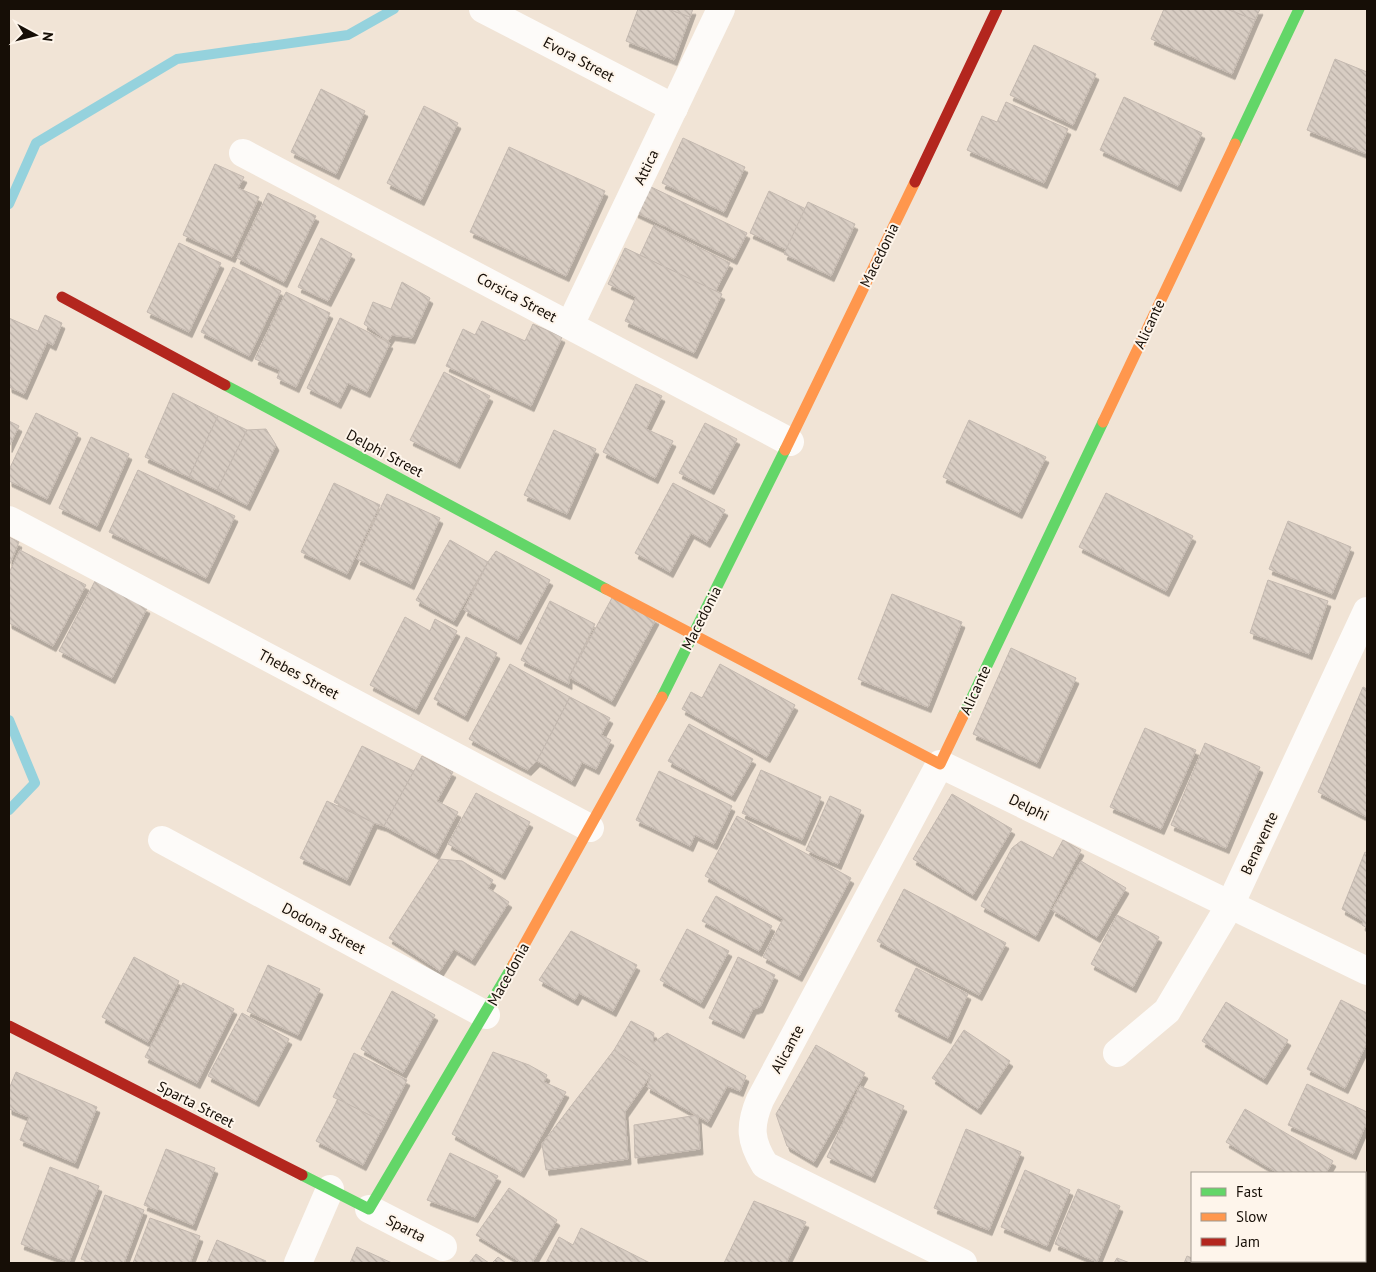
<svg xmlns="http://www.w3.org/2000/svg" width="1376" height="1272" viewBox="0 0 1376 1272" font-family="'PT Sans',sans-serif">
<defs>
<pattern id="building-back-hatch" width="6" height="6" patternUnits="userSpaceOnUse" patternTransform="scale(1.25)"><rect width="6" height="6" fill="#d8cdc3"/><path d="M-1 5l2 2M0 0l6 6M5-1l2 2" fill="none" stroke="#b9afa6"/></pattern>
<filter id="shadow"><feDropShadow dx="3" dy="5.5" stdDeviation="0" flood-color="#0004"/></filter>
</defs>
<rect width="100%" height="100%" fill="#f1e4d6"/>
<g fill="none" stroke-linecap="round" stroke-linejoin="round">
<g stroke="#95d2dd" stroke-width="10">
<polyline points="9,204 36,143 177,59 348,35 394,9"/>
<polyline points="9,720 35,783 9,810"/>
</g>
</g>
<g fill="url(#building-back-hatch)" stroke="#c4b9b0" filter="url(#shadow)">
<polygon points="638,9 668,9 690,17 674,60 626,41"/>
<polygon points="668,9 693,9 690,17"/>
<polygon points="1164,9 1227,9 1255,20 1232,74 1151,39"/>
<polygon points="1227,9 1260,9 1255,20"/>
<polygon points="1034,45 1096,74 1073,125 1010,95"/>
<polygon points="1335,59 1367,72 1367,154 1307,130"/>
<polygon points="321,89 365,111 336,174 291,152"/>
<polygon points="1124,97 1202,133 1178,186 1100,150"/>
<polygon points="1006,102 1068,129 1044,183 967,150 982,116 997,122"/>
<polygon points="424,106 458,123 421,200 387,183"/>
<polygon points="683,138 745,167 724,212 662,183"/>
<polygon points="509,147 605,191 566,276 470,232"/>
<polygon points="215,164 244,177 238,188 259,197 232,257 183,235"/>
<polygon points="647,185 747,233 734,259 635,212"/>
<polygon points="769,191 806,209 787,250 750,233"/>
<polygon points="268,193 316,216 284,282 237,258"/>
<polygon points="808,202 855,224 831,276 784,254"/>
<polygon points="654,225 730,263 715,292 640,255"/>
<polygon points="321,238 352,254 328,301 298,287"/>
<polygon points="179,243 221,263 189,332 147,312"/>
<polygon points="625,248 722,294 694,353 625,321 636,297 608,284"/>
<polygon points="233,267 281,291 249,356 201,332"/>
<polygon points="402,282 430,298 412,338 392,335 388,341 364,324 373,302 391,309"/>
<polygon points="286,292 330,313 296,387 277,378 280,370 255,359"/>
<polygon points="45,315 62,323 53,345 47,342 24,394 9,387 9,318 38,331"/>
<polygon points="340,318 390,343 367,392 348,383 338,403 307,388"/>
<polygon points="482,321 525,341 533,324 562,337 531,406 446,366 463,329 475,335"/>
<polygon points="444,372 490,396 457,463 410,440"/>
<polygon points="636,384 662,396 646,429 673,441 655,478 603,452"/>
<polygon points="173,393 218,416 189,477 145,457"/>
<polygon points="36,413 78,433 47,499 9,481 9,470"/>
<polygon points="218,416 247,430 217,490 189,477"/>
<polygon points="969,420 1046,457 1019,513 943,477"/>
<polygon points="9,421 19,426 9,447"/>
<polygon points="705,423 737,439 711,489 679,473"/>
<polygon points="266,429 276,445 247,505 217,490 247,430"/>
<polygon points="554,430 596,449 567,514 524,495"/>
<polygon points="91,437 129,454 97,526 59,508"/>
<polygon points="138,470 235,516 206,578 109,532"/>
<polygon points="334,483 380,505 347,574 301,552"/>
<polygon points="673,483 725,510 707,542 691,533 670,572 635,553"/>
<polygon points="1106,493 1193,536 1166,591 1079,547"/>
<polygon points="387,494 440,518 411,584 357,559"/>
<polygon points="1288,521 1351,547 1332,594 1269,569"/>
<polygon points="9,537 19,542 9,566"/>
<polygon points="450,540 488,562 454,621 416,600"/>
<polygon points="20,550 86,585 53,646 9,623 9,573"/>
<polygon points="496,551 550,580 518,639 464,610 488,562"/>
<polygon points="1268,580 1328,601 1309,654 1250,633"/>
<polygon points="95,581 147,608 112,678 59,651"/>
<polygon points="892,594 962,622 928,707 858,679"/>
<polygon points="613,596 656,619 612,701 569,677"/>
<polygon points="550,601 595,624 569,677 569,684 521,660"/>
<polygon points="405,617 430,631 435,619 457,631 416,709 370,685"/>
<polygon points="466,637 497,653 465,716 434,699"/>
<polygon points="1011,648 1076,678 1037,763 973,734"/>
<polygon points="510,664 570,697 537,761 528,770 469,739"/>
<polygon points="720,664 795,705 767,757 682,709 691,692 702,698"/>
<polygon points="1363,687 1367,689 1367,817 1318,792"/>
<polygon points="570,697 610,718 601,735 611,740 596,769 582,762 572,781 537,761"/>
<polygon points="689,724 753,759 732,796 668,761"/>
<polygon points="1145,728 1196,750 1161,829 1110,807"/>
<polygon points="1205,743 1260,767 1226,848 1171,825"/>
<polygon points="362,746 414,771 384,826 374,823 334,802"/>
<polygon points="422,756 453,772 437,801 458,812 436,854 384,826"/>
<polygon points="761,770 821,797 802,840 742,813"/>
<polygon points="659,771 732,806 714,844 695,835 690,846 636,820"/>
<polygon points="476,793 530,822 502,874 448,844"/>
<polygon points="952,794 1012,829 973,895 913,859"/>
<polygon points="830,796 861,810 838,864 806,850"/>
<polygon points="327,801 374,823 347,880 300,858"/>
<polygon points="737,816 851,878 799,976 763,957 783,919 705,876"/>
<polygon points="1063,840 1081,850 1036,936 981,906 1012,848 1021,841 1053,858"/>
<polygon points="1365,852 1367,853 1367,928 1362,925 1363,921 1342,909"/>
<polygon points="440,859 462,861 493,880 488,888 509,902 472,960 454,949 440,971 389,938"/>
<polygon points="1081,861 1126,888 1097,937 1052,910"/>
<polygon points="904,889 1006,943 979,995 877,941"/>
<polygon points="716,896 772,926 759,951 702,921"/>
<polygon points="1117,915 1159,937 1133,987 1091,964"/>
<polygon points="687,929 729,951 701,1003 660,980"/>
<polygon points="571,931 637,965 613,1011 579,993 575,1000 539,980"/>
<polygon points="134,957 179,981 148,1042 102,1017"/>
<polygon points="738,957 775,975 760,1007 753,1009 741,1033 709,1018"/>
<polygon points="268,965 320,989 298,1035 247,1011"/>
<polygon points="916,968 968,994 948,1038 895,1011"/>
<polygon points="183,983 234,1009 197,1083 145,1057"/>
<polygon points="392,991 435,1015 403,1073 361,1049"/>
<polygon points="1341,1000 1367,1013 1367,1043 1345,1088 1307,1069"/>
<polygon points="1226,1002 1288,1040 1264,1079 1202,1041"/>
<polygon points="242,1013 289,1039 256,1101 208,1076"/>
<polygon points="631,1021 654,1033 653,1043 667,1033 746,1076 740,1091 727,1086 708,1122 647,1087 651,1075 614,1050"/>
<polygon points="964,1030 1010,1061 978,1109 932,1078"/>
<polygon points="816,1045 865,1073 814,1162 787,1146 776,1114"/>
<polygon points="614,1050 651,1075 625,1112 628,1159 546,1170 542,1144"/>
<polygon points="493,1052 529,1065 547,1075 544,1082 566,1092 521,1172 452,1134"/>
<polygon points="354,1053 407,1080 385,1123 333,1097"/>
<polygon points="16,1072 97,1107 75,1163 20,1140 29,1117 9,1109 9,1089"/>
<polygon points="1307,1084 1367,1112 1367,1122 1353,1154 1288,1125"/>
<polygon points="860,1086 904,1106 872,1177 827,1157"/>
<polygon points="338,1099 385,1123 363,1165 316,1141"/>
<polygon points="1245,1109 1333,1161 1326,1173 1278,1173 1226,1142"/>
<polygon points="698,1115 700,1149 635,1158 634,1125"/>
<polygon points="966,1129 1021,1152 989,1230 934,1208"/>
<polygon points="166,1149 215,1168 193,1225 144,1205"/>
<polygon points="450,1153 498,1176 475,1217 427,1200"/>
<polygon points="50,1167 99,1186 69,1262 21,1244"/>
<polygon points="1025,1170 1070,1190 1047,1246 1001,1227"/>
<polygon points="509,1188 557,1220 532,1263 522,1263 476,1235"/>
<polygon points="1078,1189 1120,1206 1097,1262 1055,1244"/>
<polygon points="105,1195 144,1210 124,1263 92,1263 81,1259"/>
<polygon points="754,1201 806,1222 786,1263 724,1263"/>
<polygon points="150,1218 200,1236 190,1263 133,1263"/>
<polygon points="581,1228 650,1263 546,1263 559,1237 573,1245"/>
<polygon points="217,1240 266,1261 265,1263 207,1263"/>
<polygon points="357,1247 392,1263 350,1263"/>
<polygon points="476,1254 489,1263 469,1263"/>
<polygon points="1187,1256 1192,1258 1192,1261 1203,1263 1184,1263"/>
<polygon points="498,1257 506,1263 492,1263"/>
<polygon points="1117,1258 1130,1263 1114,1263"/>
</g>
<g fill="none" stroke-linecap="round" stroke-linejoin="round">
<g stroke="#fdfbf9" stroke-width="28">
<polyline points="483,9 674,108"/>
<polyline points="243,153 790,442"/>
<polyline points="570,325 721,9"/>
<polyline points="9,520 590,828"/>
<polyline points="162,840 486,1015"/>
<polyline points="1117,1053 1167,1011 1230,905 1367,611"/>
<polyline points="369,1209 443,1247"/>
<polyline points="1365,1243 1367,1238"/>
<polyline points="298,1263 330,1189"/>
<path d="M963 1263 765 1165C750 1141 749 1126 760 1100L940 764 1367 971"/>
<polyline points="1354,1263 1355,1261"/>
</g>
<g stroke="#63d668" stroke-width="11">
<polyline points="1235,144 1299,9"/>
<polyline points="225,385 606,589"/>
<polyline points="662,697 785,450"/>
<polyline points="963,716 1103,422"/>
<polyline points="302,1175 369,1209 513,965"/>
</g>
<g stroke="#ff974d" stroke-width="11">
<polyline points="1103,422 1235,144"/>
<polyline points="785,450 915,182"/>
<polyline points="606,589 940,764 963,716"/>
<polyline points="513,965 662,697"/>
</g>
<g stroke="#b3261e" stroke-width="11">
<polyline points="915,182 997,9"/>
<polyline points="62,297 225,385"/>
<polyline points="9,1026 302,1175"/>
</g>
</g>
<g text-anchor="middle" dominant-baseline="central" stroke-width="4" stroke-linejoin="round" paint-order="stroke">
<g font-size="15" fill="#160e06" stroke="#fef5eb">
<text transform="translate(579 59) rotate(28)">Evora Street</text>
<text transform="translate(646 167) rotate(-64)">Attica</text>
<text transform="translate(879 255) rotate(-64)">Macedonia</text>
<text transform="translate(517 297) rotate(28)">Corsica Street</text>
<text transform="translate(1149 324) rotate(-65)">Alicante</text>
<text transform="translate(385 453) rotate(28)">Delphi Street</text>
<text transform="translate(701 618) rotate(-63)">Macedonia</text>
<text transform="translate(299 674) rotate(28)">Thebes Street</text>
<text transform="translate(975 690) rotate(-65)">Alicante</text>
<text transform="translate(1029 807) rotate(26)">Delphi</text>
<text transform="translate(1259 843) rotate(-65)">Benavente</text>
<text transform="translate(324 928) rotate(28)">Dodona Street</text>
<text transform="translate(508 974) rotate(-61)">Macedonia</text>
<text transform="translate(787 1049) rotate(-62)">Alicante</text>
<text transform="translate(196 1104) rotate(27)">Sparta Street</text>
<text transform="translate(406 1228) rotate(27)">Sparta</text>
</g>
</g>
<rect width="1376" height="1272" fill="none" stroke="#160e06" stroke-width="20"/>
<rect x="1191" y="1172" width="175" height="90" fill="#fef5eb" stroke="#a1998f"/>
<rect x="1201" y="1188" width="25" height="8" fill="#63d668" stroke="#a1998f"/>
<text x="1236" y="1197" font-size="15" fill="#160e06">Fast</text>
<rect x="1201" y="1213" width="25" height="8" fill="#ff974d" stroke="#a1998f"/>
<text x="1236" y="1222" font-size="15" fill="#160e06">Slow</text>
<rect x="1201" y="1238" width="25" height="8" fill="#b3261e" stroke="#a1998f"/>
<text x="1236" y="1247" font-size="15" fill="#160e06">Jam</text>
<g transform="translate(35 35) rotate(97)" stroke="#fef5eb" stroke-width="4" paint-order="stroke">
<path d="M0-4L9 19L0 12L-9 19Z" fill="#160e06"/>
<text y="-8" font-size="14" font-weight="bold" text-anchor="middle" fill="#160e06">N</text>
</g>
</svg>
